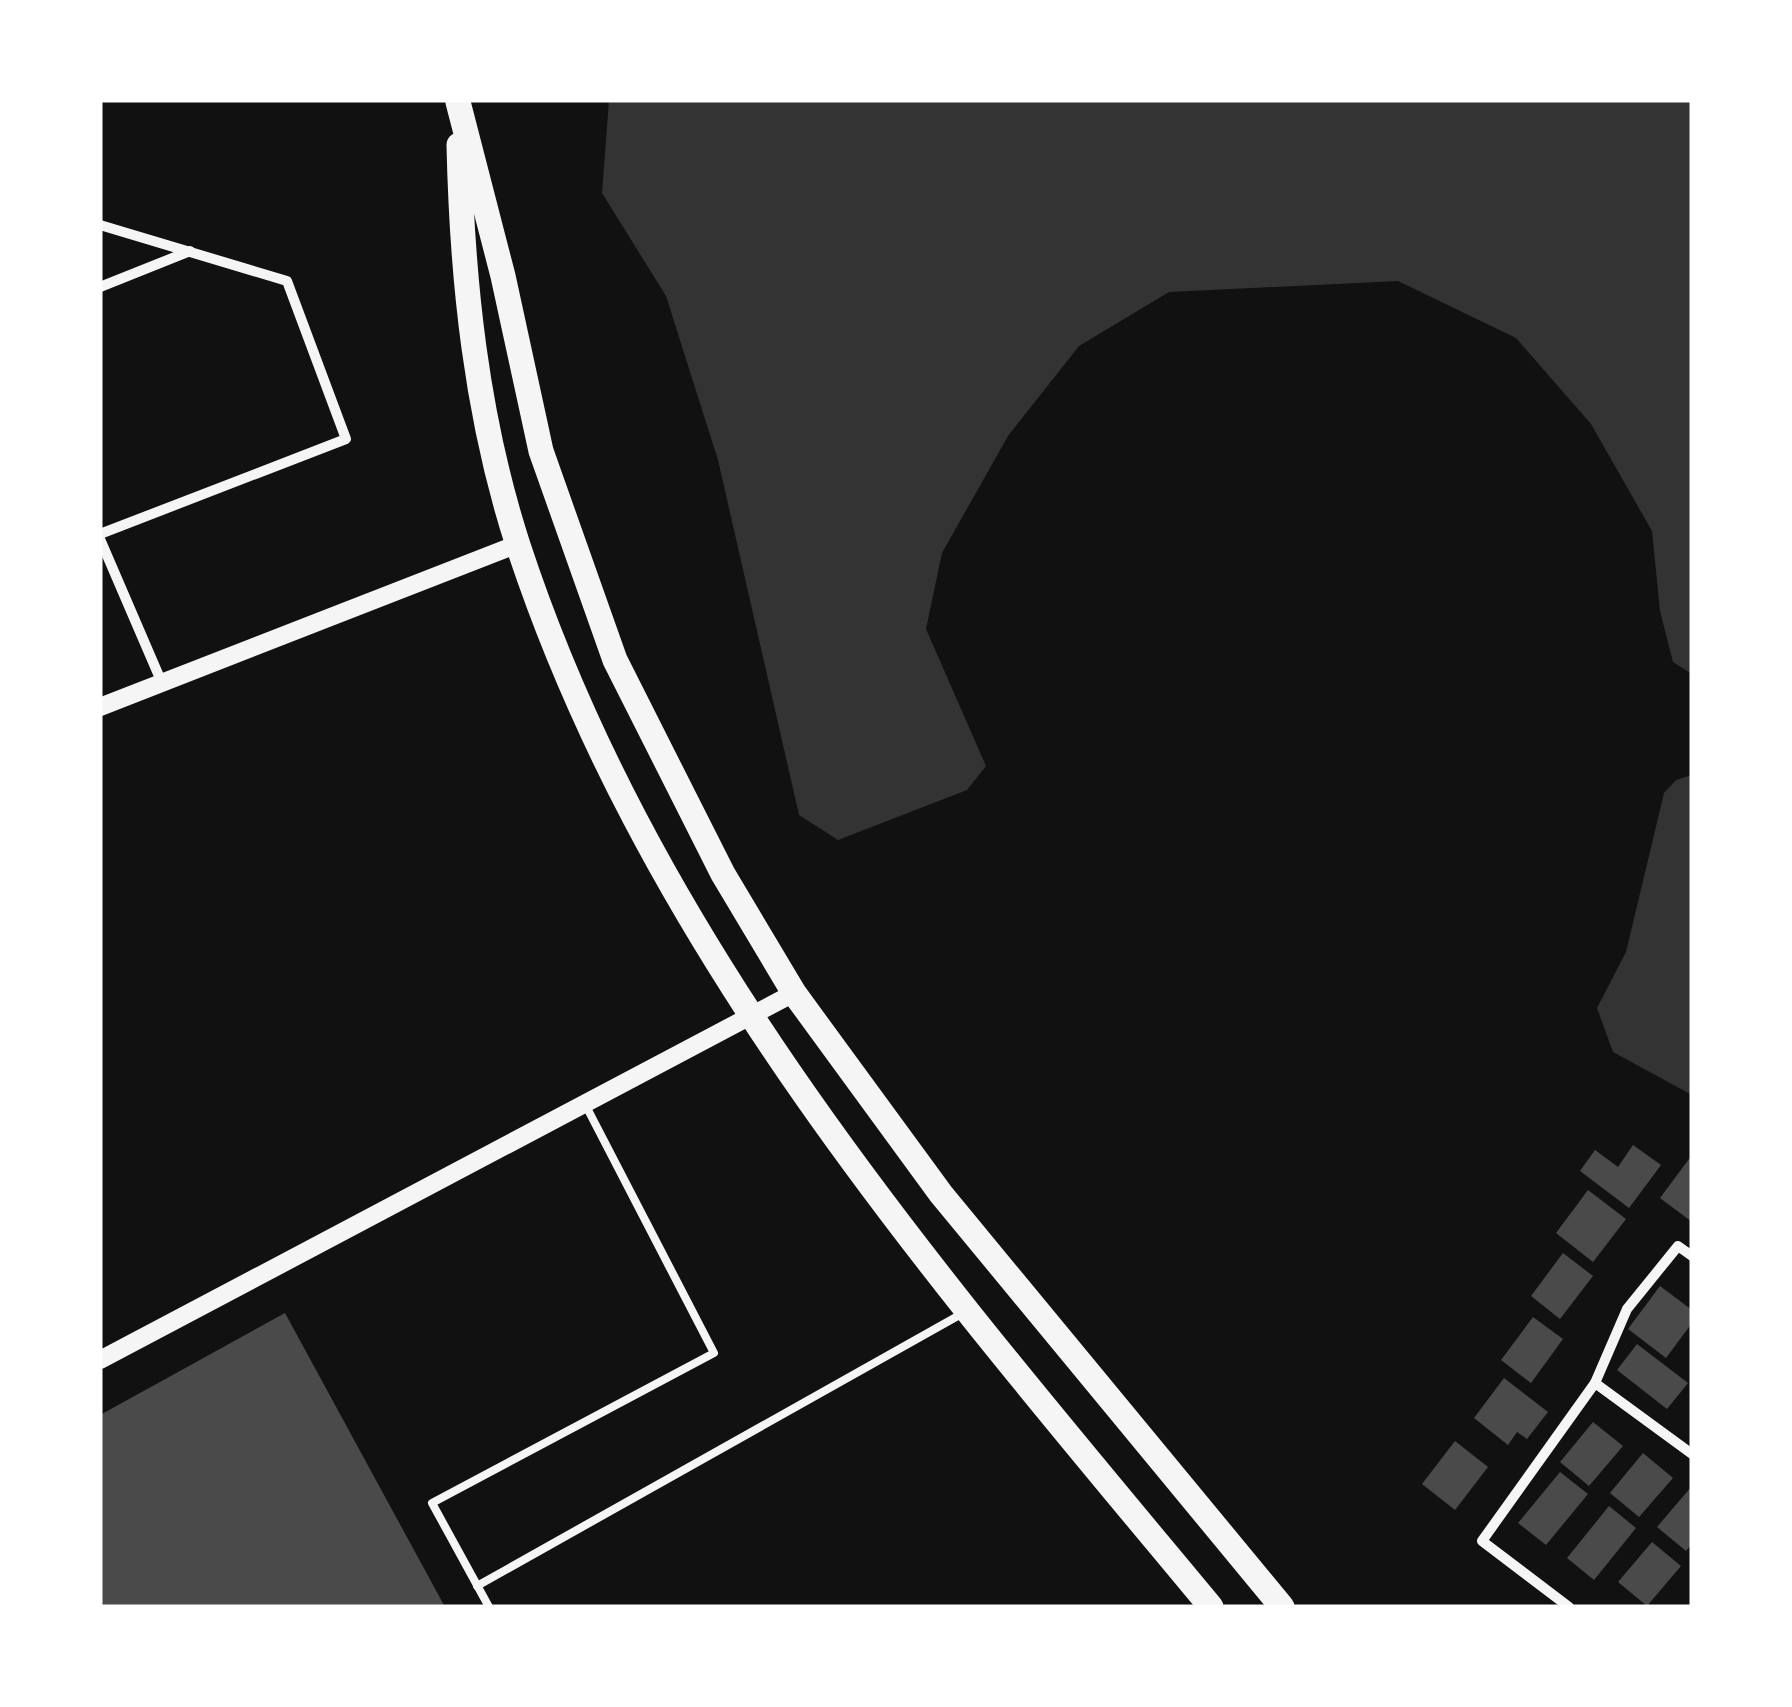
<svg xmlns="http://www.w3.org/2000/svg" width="1792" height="1707" viewBox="0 0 1792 1707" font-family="Rubik,sans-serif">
<rect width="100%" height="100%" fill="#111"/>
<g fill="#333">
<polygon points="609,100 1692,100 1692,674 1673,662 1660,611 1652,531 1591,424 1516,338 1398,281 1169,292 1079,346 1008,436 942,553 926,629 986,766 967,790 838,840 799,815 718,460 666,296 602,193"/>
<polygon points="1692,775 1692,1095 1613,1052 1597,1008 1626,952 1664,793 1676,780"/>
</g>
<g fill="#4a4a4a">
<polygon points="1633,1145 1661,1165 1629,1208 1580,1171 1595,1150 1618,1167"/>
<polygon points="1692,1155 1692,1222 1660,1198"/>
<polygon points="1588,1190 1626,1219 1593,1262 1556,1233"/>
<polygon points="1563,1253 1593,1276 1560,1319 1531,1296"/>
<polygon points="1660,1286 1692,1310 1692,1323 1666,1358 1628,1329"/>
<polygon points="285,1313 445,1607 100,1607 100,1415"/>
<polygon points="1533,1317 1563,1339 1531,1383 1501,1360"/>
<polygon points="1637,1344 1688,1383 1667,1409 1617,1370"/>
<polygon points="1504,1378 1548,1412 1527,1439 1517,1432 1508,1445 1474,1418"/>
<polygon points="1593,1422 1623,1446 1589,1486 1560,1462"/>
<polygon points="1455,1441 1488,1467 1455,1510 1422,1484"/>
<polygon points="1643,1453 1673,1478 1639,1517 1610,1493"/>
<polygon points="1560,1472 1588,1494 1546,1545 1518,1523"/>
<polygon points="1692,1486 1692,1544 1686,1551 1657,1527"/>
<polygon points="1609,1506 1636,1528 1594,1580 1567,1558"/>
<polygon points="1652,1542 1681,1566 1647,1606 1618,1582"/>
</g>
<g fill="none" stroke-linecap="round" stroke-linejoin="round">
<g stroke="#f5f5f5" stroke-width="8">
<polyline points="477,1586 965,1312"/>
<polyline points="489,1607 432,1503 714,1353 586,1106"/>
</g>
<g stroke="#f5f5f5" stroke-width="10">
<polyline points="100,225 287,281 346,439 100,534"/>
<polyline points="100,287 190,251"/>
<polyline points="100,539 162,683"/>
<polyline points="1595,1383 1627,1309 1678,1246 1692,1256"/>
<polyline points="1569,1607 1482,1541 1595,1383 1692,1454"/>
</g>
<g stroke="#f5f5f5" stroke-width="18">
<polyline points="100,707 518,544"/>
<polyline points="100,1360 794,993"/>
</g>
<g stroke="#f5f5f5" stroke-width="25">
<polyline points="458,102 503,276 541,451 615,660 723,874 794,993 941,1194 1282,1607"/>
<path d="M459 145C462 279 476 416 518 545 652 953 942 1283 1211 1607"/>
</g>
</g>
<rect width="1792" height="1707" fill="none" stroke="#ffffff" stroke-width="205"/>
</svg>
